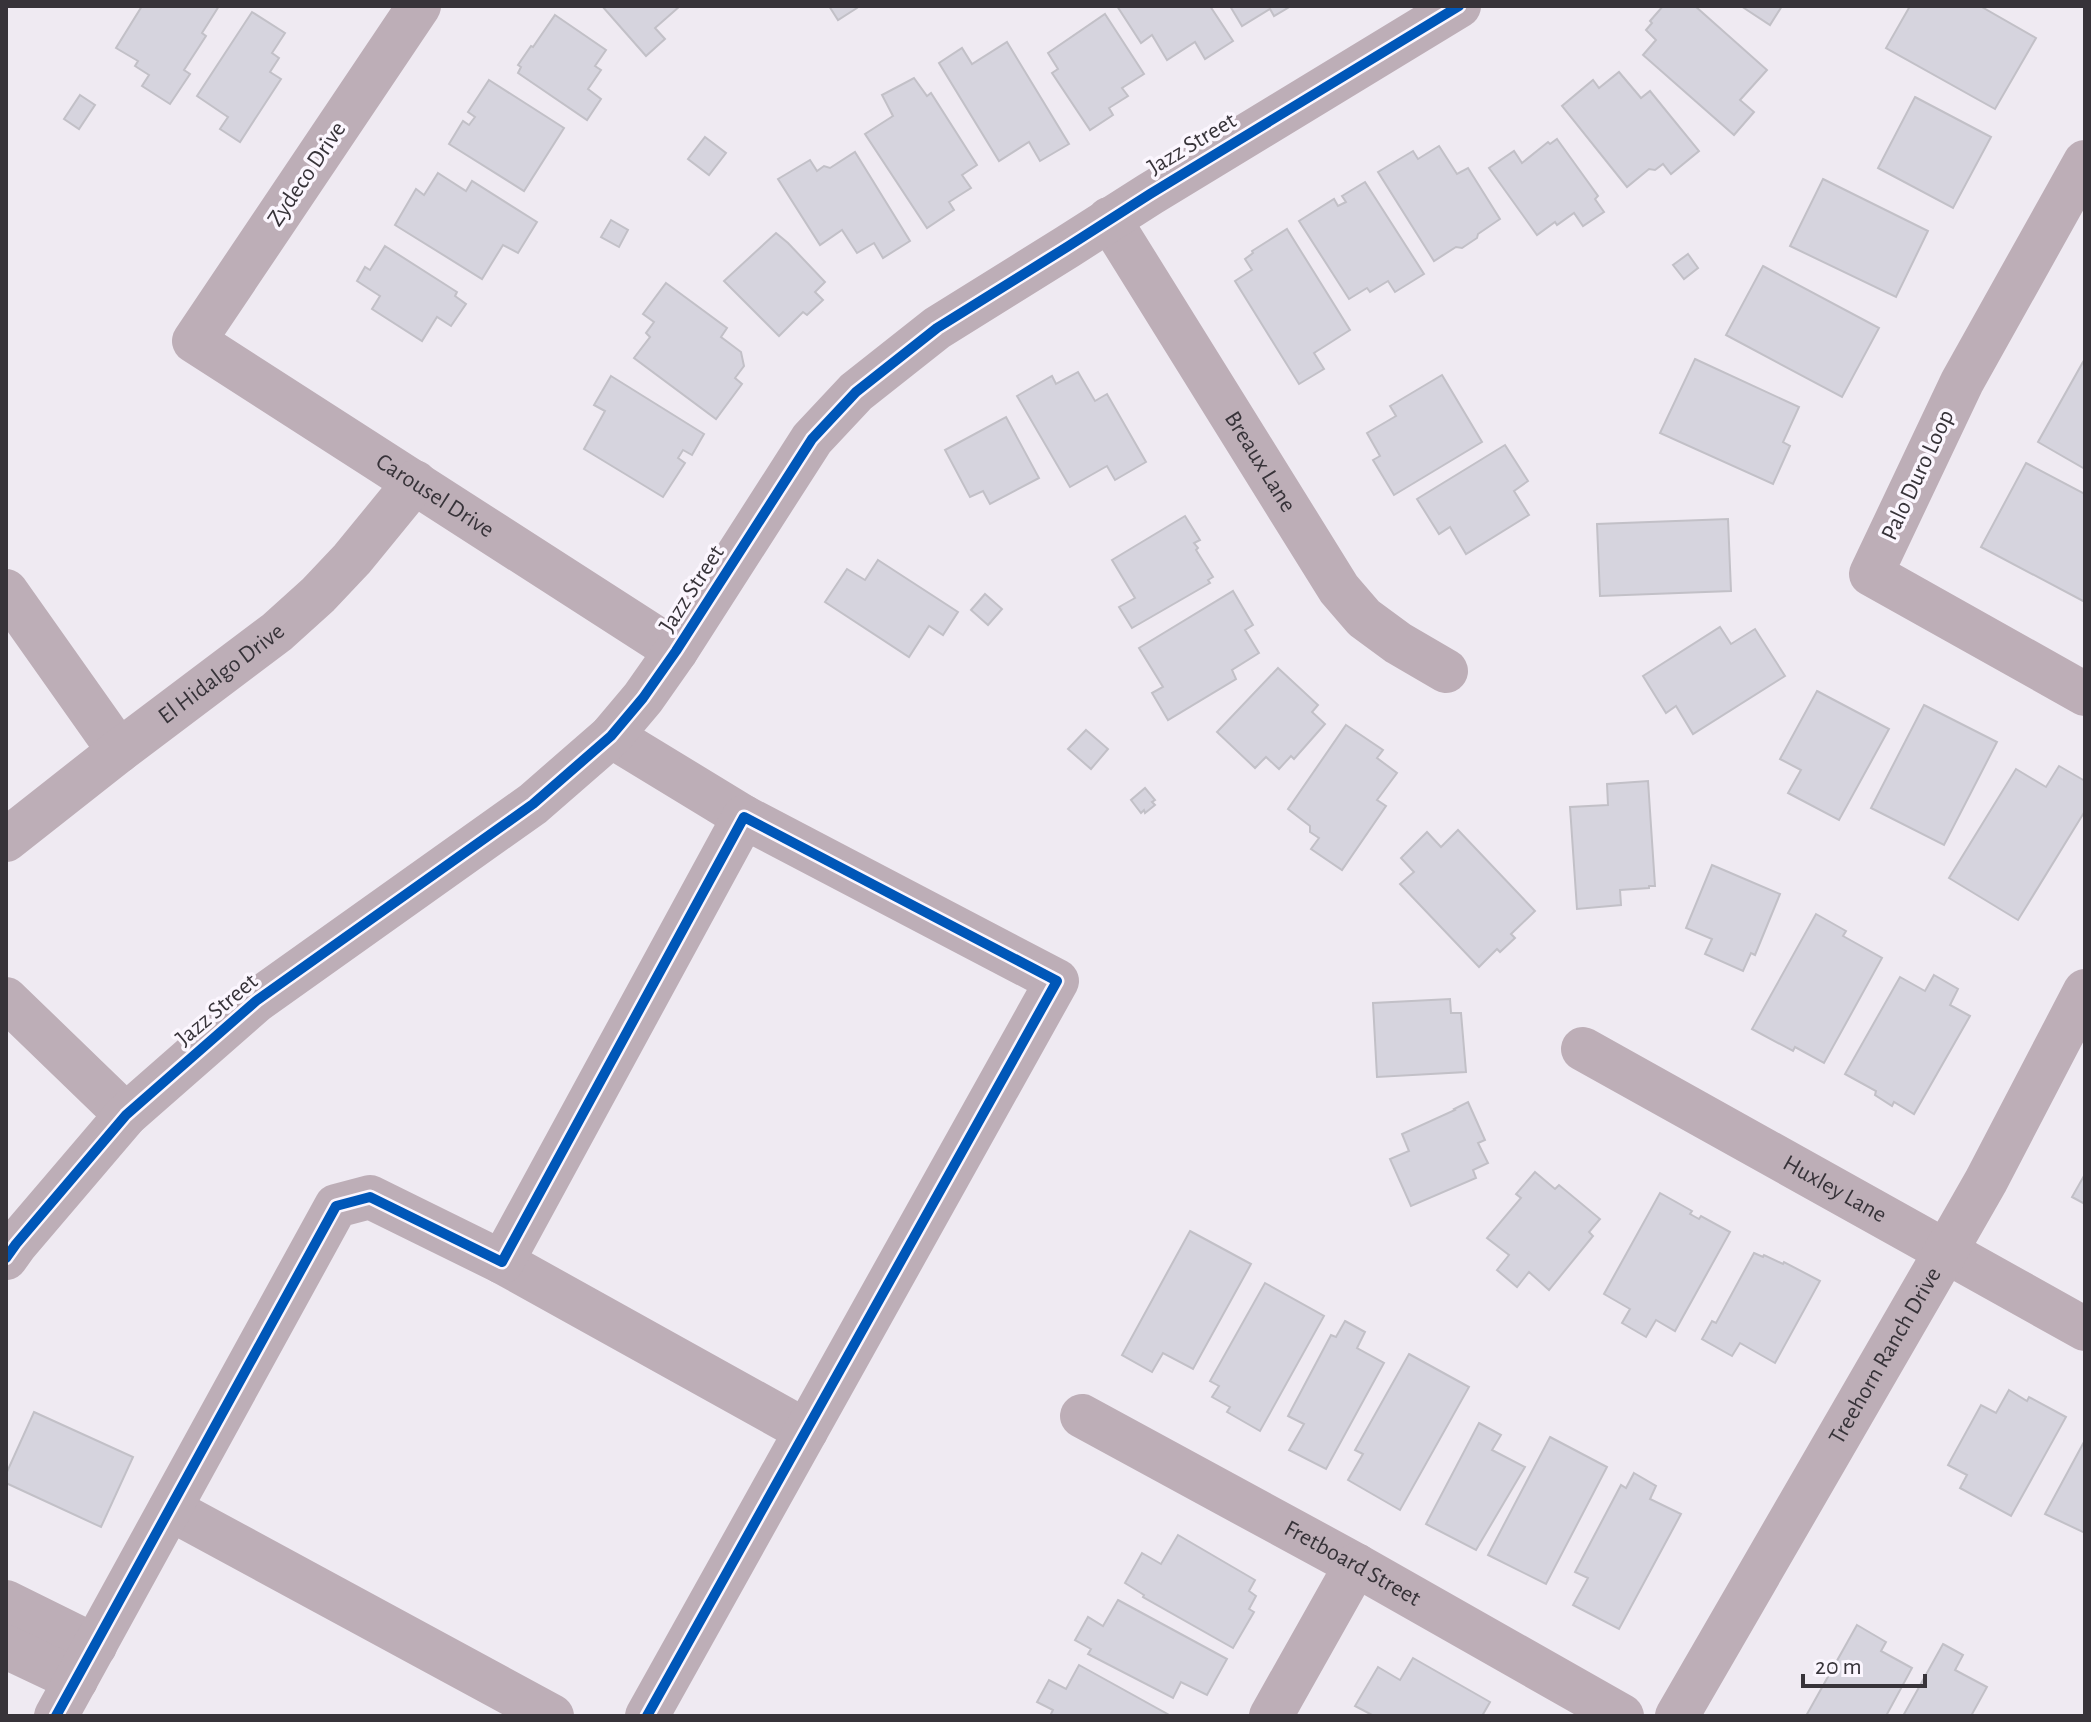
<svg xmlns="http://www.w3.org/2000/svg" width="2091" height="1722" viewBox="0 0 2091 1722" font-family="'Alegreya Sans',sans-serif">
<rect width="100%" height="100%" fill="#efeaf2"/>
<g fill="#d6d4de" stroke="#c2c0c7" stroke-width="2">
<polygon points="142,6 219,6 202,33 206,36 184,70 190,74 170,104 142,86 149,75 135,66 138,61 116,48"/>
<polygon points="602,6 680,6 655,28 665,39 646,56"/>
<polygon points="829,6 856,6 857,8 838,20"/>
<polygon points="1117,6 1210,6 1233,41 1205,59 1195,42 1167,60 1152,35 1141,43"/>
<polygon points="1230,6 1291,6 1274,16 1270,9 1242,26"/>
<polygon points="1663,6 1695,6 1767,70 1740,100 1754,112 1734,135 1643,55 1656,40 1646,30 1652,23 1650,21"/>
<polygon points="1741,6 1782,6 1770,25"/>
<polygon points="1910,6 1980,6 2036,38 1995,109 1886,48"/>
<polygon points="252,12 285,33 272,53 279,58 270,72 281,79 240,142 220,129 228,117 197,96"/>
<polygon points="1105,14 1144,74 1122,88 1128,96 1109,108 1113,115 1090,130 1052,73 1058,69 1048,53"/>
<polygon points="555,15 606,50 595,66 601,70 588,89 601,99 587,120 518,73 521,67 518,65 531,46 533,47"/>
<polygon points="1007,42 1069,144 1040,161 1029,142 999,161 939,63 962,48 972,64"/>
<polygon points="1619,72 1641,98 1650,91 1699,151 1671,174 1663,164 1655,170 1649,169 1627,187 1562,106 1593,80 1599,88"/>
<polygon points="914,78 927,96 931,93 977,165 962,175 971,188 949,202 954,210 927,228 865,134 893,116 882,95"/>
<polygon points="489,80 564,128 524,191 449,144 463,121 469,125 475,117 468,112"/>
<polygon points="80,95 95,105 79,129 64,119"/>
<polygon points="1915,97 1991,137 1953,208 1878,168"/>
<polygon points="705,137 726,153 709,175 688,159"/>
<polygon points="1557,139 1598,196 1595,199 1604,212 1583,226 1574,213 1557,225 1555,222 1537,235 1489,168 1514,151 1522,163 1548,142 1550,144"/>
<polygon points="1439,146 1457,174 1468,168 1500,219 1478,234 1477,238 1462,248 1456,247 1434,261 1378,172 1413,151 1418,159"/>
<polygon points="855,152 910,241 883,258 874,243 857,253 842,230 820,245 778,179 810,160 817,171 824,166 830,168"/>
<polygon points="438,173 466,191 472,181 537,222 518,253 503,245 482,279 395,225 416,189 424,195"/>
<polygon points="1823,179 1928,231 1896,297 1790,246"/>
<polygon points="1365,182 1424,274 1395,292 1388,281 1370,292 1367,288 1349,299 1299,221 1334,199 1338,206 1346,202 1342,196"/>
<polygon points="611,220 628,230 619,247 601,237"/>
<polygon points="1287,229 1350,330 1314,353 1324,369 1299,384 1235,281 1252,270 1245,259 1253,253 1252,251"/>
<polygon points="776,233 788,243 825,282 815,292 823,300 807,315 803,312 779,336 724,281"/>
<polygon points="385,246 457,292 455,296 466,304 451,326 437,317 422,341 372,309 380,296 357,281 365,267 370,270"/>
<polygon points="1688,254 1698,268 1684,279 1673,265"/>
<polygon points="1763,266 1879,328 1842,397 1726,335"/>
<polygon points="666,283 727,328 721,337 741,352 744,366 735,378 742,384 716,419 634,358 650,337 646,333 654,322 643,314"/>
<polygon points="1695,359 1799,407 1783,442 1790,446 1773,484 1660,433"/>
<polygon points="2083,362 2085,364 2085,469 2038,442"/>
<polygon points="1078,372 1095,401 1107,394 1146,462 1115,480 1107,466 1070,487 1017,396 1052,376 1056,384"/>
<polygon points="1442,375 1482,442 1394,495 1373,460 1380,456 1367,433 1396,416 1390,406"/>
<polygon points="611,376 704,434 692,455 683,450 678,458 685,463 663,497 584,449 605,411 594,405"/>
<polygon points="1006,417 1039,478 990,504 983,491 970,497 945,450"/>
<polygon points="1505,445 1528,481 1514,491 1529,515 1466,554 1450,527 1439,534 1417,499"/>
<polygon points="2026,463 2085,494 2085,602 1981,547"/>
<polygon points="1185,516 1200,540 1194,543 1198,548 1196,550 1213,577 1208,580 1210,583 1132,628 1119,607 1135,598 1112,560"/>
<polygon points="1728,519 1731,591 1600,596 1597,524"/>
<polygon points="878,560 958,612 943,635 929,626 909,657 825,602 847,569 865,580"/>
<polygon points="1233,591 1253,625 1245,630 1259,653 1232,670 1236,679 1168,720 1152,693 1163,687 1139,648"/>
<polygon points="985,594 1002,609 988,625 971,610"/>
<polygon points="1720,627 1731,644 1755,629 1785,676 1693,734 1676,706 1666,713 1643,676"/>
<polygon points="1278,668 1318,705 1312,712 1325,724 1294,759 1291,756 1279,769 1266,757 1255,768 1217,732"/>
<polygon points="1817,691 1889,729 1839,820 1788,793 1801,770 1780,759"/>
<polygon points="1924,705 1997,742 1944,845 1871,808"/>
<polygon points="1346,725 1383,750 1377,758 1397,773 1377,800 1386,806 1342,870 1311,849 1319,838 1310,832 1310,826 1288,809"/>
<polygon points="1086,730 1108,749 1091,769 1068,749"/>
<polygon points="2059,766 2085,781 2085,811 2018,920 1949,878 2016,769 2046,787"/>
<polygon points="1648,781 1655,886 1649,886 1649,888 1620,890 1621,905 1577,909 1570,807 1608,805 1607,784"/>
<polygon points="1145,788 1155,800 1152,802 1155,805 1145,813 1144,810 1141,813 1131,800"/>
<polygon points="1458,830 1535,911 1511,934 1515,938 1500,952 1497,949 1479,967 1400,884 1414,872 1401,858 1427,832 1441,847"/>
<polygon points="1712,865 1780,894 1755,955 1751,953 1743,971 1705,954 1712,939 1686,928"/>
<polygon points="1816,914 1846,931 1843,936 1882,958 1824,1063 1795,1047 1793,1051 1752,1029"/>
<polygon points="1934,975 1958,989 1950,1005 1970,1016 1914,1114 1894,1102 1892,1106 1875,1095 1876,1091 1845,1074 1900,977 1925,991"/>
<polygon points="1450,999 1451,1013 1461,1013 1466,1072 1377,1077 1373,1003"/>
<polygon points="1468,1102 1485,1140 1478,1143 1488,1163 1473,1170 1476,1178 1411,1206 1390,1159 1409,1151 1402,1134 1455,1110 1454,1109"/>
<polygon points="1535,1172 1555,1189 1559,1185 1600,1219 1589,1232 1593,1236 1549,1290 1529,1272 1517,1287 1497,1270 1509,1255 1487,1238 1521,1198 1516,1194"/>
<polygon points="2085,1174 2085,1204 2072,1197"/>
<polygon points="1660,1193 1692,1211 1690,1214 1699,1219 1701,1216 1730,1232 1675,1331 1656,1320 1646,1337 1622,1323 1630,1309 1604,1294"/>
<polygon points="1190,1231 1251,1264 1193,1369 1163,1353 1152,1372 1122,1355"/>
<polygon points="1754,1253 1763,1257 1764,1255 1783,1264 1784,1262 1820,1281 1775,1363 1740,1343 1732,1356 1702,1339 1712,1321 1716,1323"/>
<polygon points="1265,1283 1324,1316 1260,1431 1227,1412 1230,1407 1212,1397 1219,1386 1210,1381"/>
<polygon points="1345,1321 1365,1332 1357,1348 1384,1363 1326,1469 1289,1450 1304,1424 1288,1416 1331,1335 1336,1337"/>
<polygon points="1409,1354 1469,1387 1400,1510 1348,1480 1363,1454 1355,1450"/>
<polygon points="2009,1390 2027,1401 2029,1397 2066,1417 2011,1516 1960,1488 1967,1475 1948,1465 1981,1405 1996,1413"/>
<polygon points="34,1412 133,1457 101,1527 6,1483 6,1474"/>
<polygon points="1479,1423 1501,1435 1492,1450 1525,1467 1476,1550 1426,1524"/>
<polygon points="1550,1437 1607,1467 1546,1584 1488,1555"/>
<polygon points="2085,1440 2085,1533 2045,1514"/>
<polygon points="1634,1473 1656,1486 1650,1499 1681,1514 1619,1629 1573,1605 1588,1578 1575,1572 1621,1485 1626,1488"/>
<polygon points="1178,1535 1255,1580 1249,1591 1256,1596 1249,1609 1254,1612 1233,1648 1143,1597 1144,1595 1125,1583 1142,1553 1161,1564"/>
<polygon points="1118,1600 1227,1659 1207,1695 1181,1682 1173,1698 1088,1654 1091,1649 1075,1640 1088,1617 1103,1626"/>
<polygon points="1857,1625 1886,1642 1881,1651 1912,1668 1886,1716 1806,1716"/>
<polygon points="1943,1644 1963,1655 1955,1670 1987,1687 1971,1716 1903,1716"/>
<polygon points="1413,1658 1490,1702 1482,1716 1374,1716 1355,1706 1378,1667 1400,1680"/>
<polygon points="1079,1665 1171,1716 1050,1716 1053,1710 1037,1702 1049,1680 1066,1689"/>
</g>
<g fill="none" stroke-linecap="round" stroke-linejoin="round">
<g stroke="#bdaeb7" stroke-width="44">
<path id="s1" d="M419 6 194 341 676 651"/>
<polyline points="2085,162 1962,382 1871,574 2085,694"/>
<path id="s2" d="M1109 219 1339 589 1364 618 1398 643 1446 671"/>
<polyline points="6,591 119,751"/>
<polyline points="611,736 744,817"/>
<path id="s3" d="M6 840 119 751 277 632 318 595 352 559 415 482"/>
<polyline points="6,999 126,1115"/>
<path id="s4" d="M1583 1049 2085 1329"/>
<polyline points="6,1258 16,1244 126,1115 256,1001 533,804 611,736 643,698 676,651 812,439 856,392 937,328 1067,247 1150,194 1459,6"/>
<polyline points="502,1262 806,1431"/>
<path id="s5" d="M1082 1416 1356 1565 1622 1716"/>
<polyline points="170,1509 552,1716"/>
<polyline points="6,1602 95,1646"/>
<polyline points="6,1647 76,1680"/>
<polyline points="56,1716 336,1206 370,1197 502,1262 744,817 1057,981 647,1716"/>
<polyline points="1271,1716 1356,1565"/>
<path id="s6" d="M1677 1716 1946 1251 1986 1181 2085 991"/>
</g>
<g stroke="#fbf6fe" stroke-width="15">
<g id="cycleway">
<polyline points="6,1258 16,1244 126,1115 256,1001 533,804 611,736 643,698 676,651 812,439 856,392 937,328 1067,247 1150,194 1459,6"/>
<polyline points="56,1716 336,1206 370,1197 502,1262 744,817 1057,981 647,1716"/>
</g>
</g>
<use href="#cycleway" stroke="#0057b8" stroke-width="10"/>
</g>
<g text-anchor="middle" dominant-baseline="central" stroke-width="7" stroke-linejoin="round" paint-order="stroke">
<g font-size="24" fill="#373339" stroke="#fbf6fe">
<text transform="translate(1192 144) rotate(-31)">Jazz Street</text>
<text transform="translate(307 174) rotate(-56)">Zydeco Drive</text>
<text stroke="none"><textPath href="#s2" startOffset="286">Breaux Lane</textPath></text>
<text transform="translate(1918 475) rotate(-65)">Palo Duro Loop</text>
<text stroke="none"><textPath href="#s1" startOffset="690">Carousel Drive</textPath></text>
<text transform="translate(692 589) rotate(-57)">Jazz Street</text>
<text stroke="none"><textPath href="#s3" startOffset="272">El Hidalgo Drive</textPath></text>
<text transform="translate(217 1010) rotate(-40)">Jazz Street</text>
<text stroke="none"><textPath href="#s4" startOffset="288">Huxley Lane</textPath></text>
<text stroke="none"><textPath href="#s6" startOffset="416">Treehorn Ranch Drive</textPath></text>
<text stroke="none"><textPath href="#s5" startOffset="308">Fretboard Street</textPath></text>
</g>
</g>
<rect width="2091" height="1722" fill="none" stroke="#373339" stroke-width="16"/>
<path d="M1803 1674v12h122v-12" fill="none" stroke="#373339" stroke-width="4"/>
<text x="1815" y="1674" font-size="24" fill="#373339" stroke="#fbf6fe" stroke-width="6" paint-order="stroke">20 m</text>
</svg>
